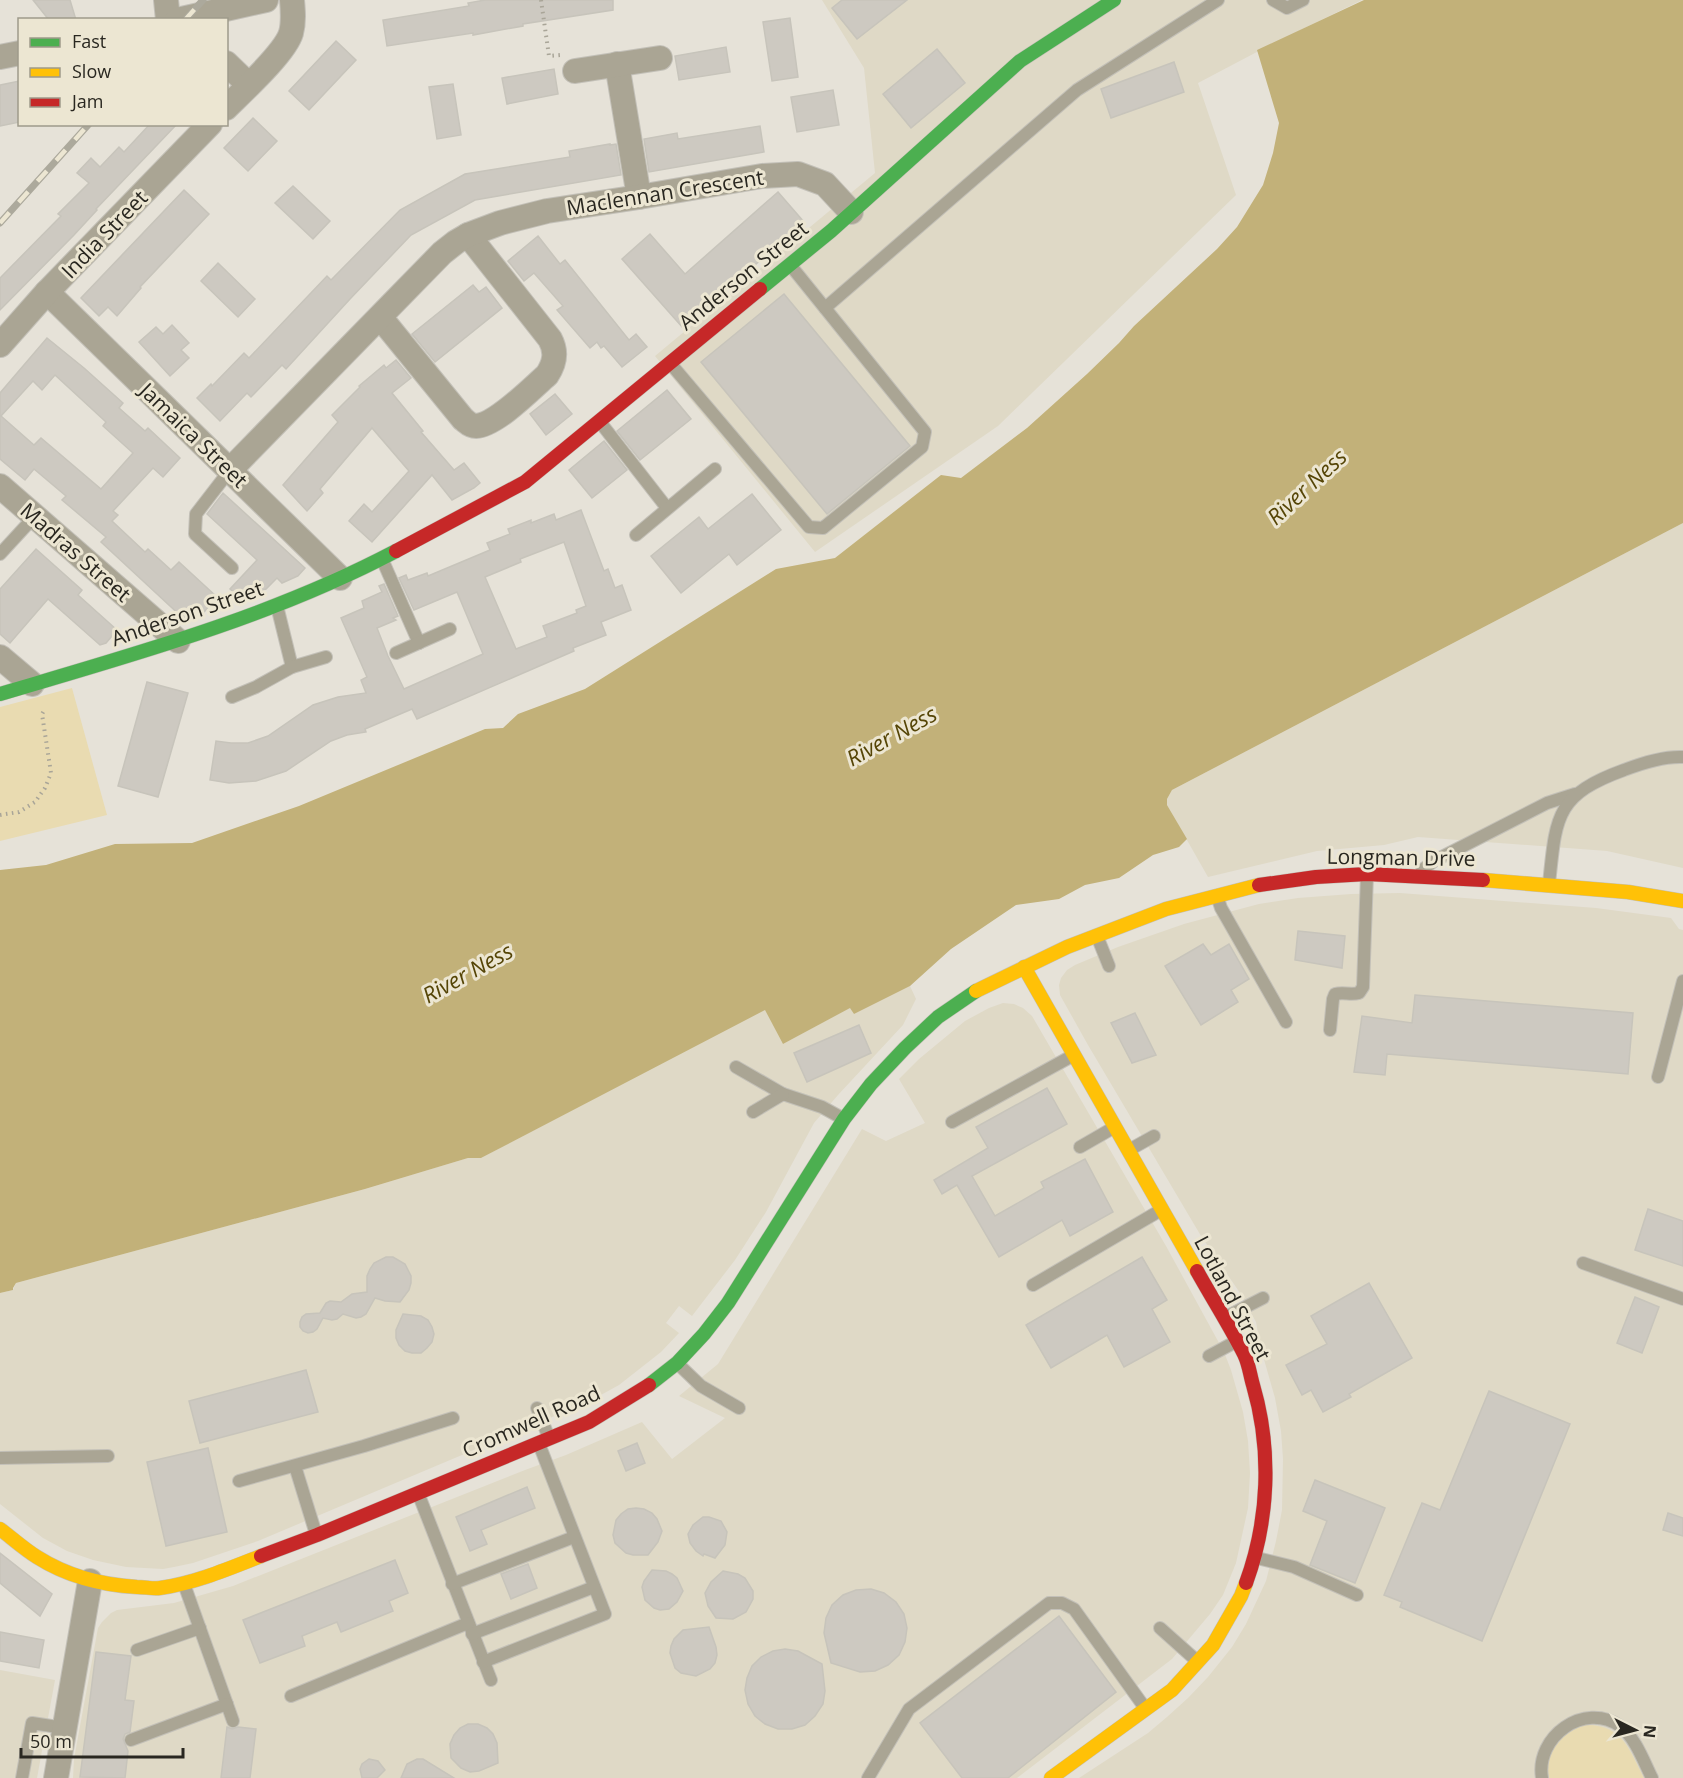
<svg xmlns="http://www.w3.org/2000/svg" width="1683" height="1778" viewBox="0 0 1683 1778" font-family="'Open Sans',sans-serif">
<rect width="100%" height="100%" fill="#e6e2d8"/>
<g fill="#dfd9c6">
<polygon points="822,0 1362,0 1274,43 1198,83 1236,195 998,426 815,552 655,356 875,173 864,68"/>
<polygon points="1683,523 1683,868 1607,851 1418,837 1384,845 1317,851 1208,877 1167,805 1167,799 1172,790"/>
<polygon points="1400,893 1596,908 1671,918 1679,929 1683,930 1683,1778 1079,1778 1148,1733 1167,1717 1188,1698 1208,1677 1232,1647 1246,1624 1266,1581 1276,1541 1282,1510 1283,1459 1281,1431 1275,1398 1261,1349 1256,1322 1238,1290 1201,1236 1088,1045 1060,995 1059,985 1061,978 1067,970 1075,965 1118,947 1184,924 1259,904 1298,898 1351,894"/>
<polygon points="910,986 916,999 903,1025 838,1095 814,1123 766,1212 735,1260 692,1316 679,1306 666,1323 679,1333 661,1352 619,1385 590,1401 258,1541 193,1563 174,1567 163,1569 126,1567 93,1560 67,1551 43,1538 0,1504 0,1293 13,1290 16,1283 365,1189 468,1158 481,1158 765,1009 783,1044 851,1007 854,1014"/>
<polygon points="1003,1003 1014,1004 1023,1008 1032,1016 1166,1246 1224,1352 1231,1370 1243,1412 1248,1441 1250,1473 1248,1508 1236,1563 1223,1595 1210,1614 1172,1659 1017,1778 73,1778 74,1759 98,1628 102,1622 111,1613 117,1610 174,1603 233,1586 525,1470 566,1455 642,1422 672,1459 725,1418 679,1396 718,1364 862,1129 886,1141 925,1123 899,1079 919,1059 965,1021 989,1008"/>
<polygon points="0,1670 55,1680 37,1778 0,1778"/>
</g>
<g fill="#e9dbb1">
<polygon points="72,688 107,815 0,841 0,707"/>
<path d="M1586 1725C1623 1725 1629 1750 1644 1778H1549C1543 1753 1563 1731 1586 1725Z"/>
</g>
<polygon fill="#c2b179" points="1364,0 1683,0 1683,523 1172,790 1167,799 1167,805 1187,839 1179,847 1153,855 1119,878 1085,885 1059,899 1016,905 951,949 910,986 854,1014 850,1008 783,1044 765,1010 481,1158 468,1158 365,1189 16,1283 13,1288 13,1290 0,1293 0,870 46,865 115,844 192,843 299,806 485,729 503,728 518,714 585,689 776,569 835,558 941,475 961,478 1027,428 1087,374 1119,343 1134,326 1217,249 1237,227 1263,185 1273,153 1279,123 1257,50"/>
<g fill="#cdc9c1" stroke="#c7c4bb" stroke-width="1.5" fill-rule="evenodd">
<polygon points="33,0 70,0 76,20 49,20"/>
<polygon points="485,0 613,0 613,10 523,24 523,26 473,35 473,33 387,46 383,20 469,6 468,3"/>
<polygon points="842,0 907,0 857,39 832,8"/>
<polygon points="790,18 798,77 772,81 763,22"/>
<polygon points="336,41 356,60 309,110 289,91"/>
<polygon points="726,47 730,72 679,80 675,56"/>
<polygon points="937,49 965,83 911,128 883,94"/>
<polygon points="1174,62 1184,92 1111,118 1101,89"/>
<polygon points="554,69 558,94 507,104 502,78"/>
<polygon points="20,81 20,122 0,126 0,85"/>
<polygon points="453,84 461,135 437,139 429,87"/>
<polygon points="833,90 839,125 797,132 791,97"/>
<polygon points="253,118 277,141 248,171 224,148"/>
<polygon points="150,124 177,124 96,209 97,210 74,235 0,310 0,278 61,216 58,214 89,183 77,173 91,158 100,167 119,147 124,152"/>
<polygon points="760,126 764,152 649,172 644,139 677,133 678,139"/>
<polygon points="610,144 610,145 616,144 621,175 475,200 411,235 350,299 286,369 282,365 251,397 247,393 220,421 197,398 211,384 212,386 244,353 249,358 327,276 331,280 400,210 465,174 570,157 569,151"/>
<polygon points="293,186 330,221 313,239 275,203"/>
<polygon points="184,190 209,214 140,287 141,288 117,316 108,307 99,316 81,298"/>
<polygon points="778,192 804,222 683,328 622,259 650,234 685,274"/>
<polygon points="538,236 560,264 565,260 629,340 636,334 647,347 622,367 604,346 601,348 597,342 590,348 557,310 563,306 534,273 524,281 508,261"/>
<polygon points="218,263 255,299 238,317 201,281"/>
<polygon points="473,285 479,292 486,287 502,308 435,362 412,334"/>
<polygon points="784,294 910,446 827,514 701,362"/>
<polygon points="172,325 189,343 181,350 189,358 170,376 139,342 156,327 163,334"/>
<path d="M47 338 84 368 123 403 119 408 145 431 148 428 180 458 163 477 153 468 113 511 118 515 112 521 145 552 148 549 171 570 179 562 217 597 204 612 198 614 194 610 184 619 101 542 106 537 62 500 66 496 34 469 25 480 0 459V393ZM55 375 106 422 103 426 133 453 101 489 41 438 34 445 1 416 33 381 42 390Z"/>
<polygon points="396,360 411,378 392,393 423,431 421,432 454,470 464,463 480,483 474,488 452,500 432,475 372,542 349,521 364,504 372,512 409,471 372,428 320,489 323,493 307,511 283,485 338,422 332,415 360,387 359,386 384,365 386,368"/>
<polygon points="667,390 691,419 640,460 617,431"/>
<polygon points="555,394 572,414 546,435 530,414"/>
<polygon points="604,441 627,470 592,498 569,470"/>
<polygon points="223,493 305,568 298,576 282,583 277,578 266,589 240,598 230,589 257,560 207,514"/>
<polygon points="752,494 781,530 737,565 729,554 681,593 651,556 699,517 708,529"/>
<path d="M581 510 604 571 608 569 615 588 622 585 631 610 601 622 606 635 573 648 574 651 417 719 412 709 365 729 366 732 347 735 331 741 286 771 256 781 229 783 210 780 216 741 231 743H248L268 736 313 705 338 697 366 693 361 680 367 677 341 618 364 608 362 601 382 592 379 586 384 584 398 616 393 618 396 620 377 628 388 656 404 689 483 654 457 592 414 610 399 578 406 575 408 580 427 573 428 576 490 550 487 543 510 534 508 529 531 520V523L554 514 556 520ZM564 542 586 606 576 610 577 613 543 626 547 637 516 649 485 577 521 562 520 559Z"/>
<polygon points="36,549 82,590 78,595 117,630 106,643 100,645 48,599 10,643 0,634 0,589"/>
<polygon points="147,682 188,693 158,797 118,786"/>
<polygon points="1298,931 1345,936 1342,968 1295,960"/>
<polygon points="1203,944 1211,955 1229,944 1249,979 1231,990 1238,1002 1201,1025 1165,966"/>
<polygon points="1415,995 1633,1013 1628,1074 1387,1054 1385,1075 1354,1072 1362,1016 1412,1023"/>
<polygon points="1135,1013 1156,1055 1132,1063 1111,1023"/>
<polygon points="859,1025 871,1053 807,1082 794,1053"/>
<polygon points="1047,1088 1067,1124 972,1176 995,1216 1044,1188 1041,1182 1085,1159 1113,1212 1070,1236 1062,1220 999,1257 957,1185 942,1194 934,1180 988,1148 976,1127"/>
<polygon points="1648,1209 1683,1221 1683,1266 1635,1250"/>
<polygon points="386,1257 393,1257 405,1264 411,1276 411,1283 409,1290 400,1302 385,1301 375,1298 366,1314 361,1317 356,1318 343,1314 337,1319 332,1320 323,1318 317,1329 313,1332 308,1333 303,1331 300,1327 300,1322 302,1317 306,1314 320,1313 326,1303 330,1301 341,1302 352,1294 367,1292 367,1276 370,1269 374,1263"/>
<polygon points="1142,1257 1167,1300 1152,1309 1170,1342 1124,1367 1107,1335 1051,1368 1026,1325"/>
<polygon points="1369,1283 1412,1358 1349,1394 1351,1397 1323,1412 1311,1390 1302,1395 1286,1365 1327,1344 1311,1316"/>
<polygon points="1635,1297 1659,1307 1642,1353 1617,1343"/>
<polygon points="403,1314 421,1316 428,1320 432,1327 434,1334 432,1342 427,1348 421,1353 412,1353 405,1351 399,1345 396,1338 396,1330"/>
<polygon points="306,1370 318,1412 200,1443 189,1401"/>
<polygon points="1489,1391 1570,1424 1482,1641 1400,1607 1402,1602 1384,1595 1422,1503 1440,1510"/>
<polygon points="637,1443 645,1463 626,1471 618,1451"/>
<polygon points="208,1448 227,1532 166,1546 147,1462"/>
<polygon points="1315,1480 1385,1508 1355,1583 1310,1565 1327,1521 1303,1511"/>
<polygon points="527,1487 535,1508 481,1530 487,1544 470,1551 456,1517"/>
<polygon points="636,1508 644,1509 652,1513 657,1519 662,1531 658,1542 648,1555 633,1555 626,1553 615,1543 613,1535 616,1520 621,1514 628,1509"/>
<polygon points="1668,1513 1683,1518 1683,1536 1663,1530"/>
<polygon points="703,1517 709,1517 721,1521 727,1532 725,1545 715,1558 704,1554 703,1556 696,1551 690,1543 688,1534 693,1525"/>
<polygon points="0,1553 52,1594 40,1616 0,1583"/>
<polygon points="395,1560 408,1593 389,1601 393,1611 341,1632 337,1622 302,1636 305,1646 260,1663 243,1620"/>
<polygon points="528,1564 537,1588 511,1599 501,1574"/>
<polygon points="652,1570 666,1571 672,1574 677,1578 683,1591 677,1602 669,1609 660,1610 654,1608 645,1600 642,1587 644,1581"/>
<polygon points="723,1571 738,1574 745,1578 753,1591 753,1599 746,1612 733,1619 716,1618 708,1606 705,1593 711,1582"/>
<polygon points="871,1589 884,1593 896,1602 904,1614 907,1628 905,1642 899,1655 888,1665 875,1671 860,1672 831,1663 824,1633 826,1618 832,1605 843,1595 856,1590"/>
<polygon points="1059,1616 1116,1692 1008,1778 962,1778 920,1723"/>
<polygon points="709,1627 716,1647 717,1655 715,1663 710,1669 696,1676 681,1673 675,1668 670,1653 671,1646 674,1639 683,1630"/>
<polygon points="0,1632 44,1640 39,1668 0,1661"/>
<polygon points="785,1649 798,1651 822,1664 825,1691 823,1704 815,1716 805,1725 792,1729 778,1729 765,1724 755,1716 748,1704 745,1690 747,1678 752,1666 761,1657 773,1651"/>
<polygon points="96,1652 131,1656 125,1700 134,1701 130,1732 125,1734 123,1739 128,1751 125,1778 80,1777"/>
<polygon points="468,1724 478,1724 487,1728 493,1734 497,1743 498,1763 479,1771 470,1772 461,1768 451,1758 450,1744 454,1735 460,1728"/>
<polygon points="227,1727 232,1729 238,1727 256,1729 250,1778 221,1778"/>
<polygon points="369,1759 378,1761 385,1770 377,1778 362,1778 360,1769 362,1764"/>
<polygon points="417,1759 423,1759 454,1778 401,1778 407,1764"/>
</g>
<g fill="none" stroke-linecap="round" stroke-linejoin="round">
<g stroke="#c3c0b8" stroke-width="14">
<g id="lane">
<polyline points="1273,0 1287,8 1303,0"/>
<polyline points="825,308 1077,90 1218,0"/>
<polyline points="670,363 809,527 823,528 922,447 925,432 791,266"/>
<polyline points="600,422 667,508"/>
<polyline points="230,470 196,514 195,534 232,568"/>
<polyline points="636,535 715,469"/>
<polyline points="0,554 35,516"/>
<polyline points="382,559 419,643"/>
<polyline points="277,606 292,667"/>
<polyline points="396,653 450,629"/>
<polyline points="232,697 256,687 292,667 326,657"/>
<polyline points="1422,870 1434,861 1547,803 1575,794"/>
<path d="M1549 884C1556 817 1555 795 1624 770 1642 763 1663 756 1683 757"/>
<polyline points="1217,896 1221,908 1286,1022"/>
<polyline points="1097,936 1109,966"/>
<path d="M1330 1030 1333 999 1335 994C1343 992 1351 995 1359 993L1363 987 1367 875"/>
<polyline points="736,1067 783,1094 822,1107 842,1118"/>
<polyline points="1658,1077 1683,981"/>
<polyline points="753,1112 783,1094"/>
<polyline points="952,1122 1072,1056"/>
<polyline points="1080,1147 1113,1128"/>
<polyline points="1129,1150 1154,1136"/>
<polyline points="1583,1263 1683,1299"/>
<polyline points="1033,1285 1161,1210"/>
<polyline points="1224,1318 1263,1298"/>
<polyline points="1209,1356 1237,1341"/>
<polyline points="678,1364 701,1386 739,1408"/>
<polyline points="537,1408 549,1438"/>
<polyline points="0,1458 108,1456"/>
<polyline points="295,1466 316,1534"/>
<polyline points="239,1481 364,1446 453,1418"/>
<polyline points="418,1493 491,1680"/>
<polyline points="1257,1558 1294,1567 1357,1595"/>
<polyline points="184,1584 233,1721"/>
<polyline points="452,1584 574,1537"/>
<polyline points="1160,1628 1197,1661"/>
<polyline points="472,1634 594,1587"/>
<polyline points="137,1650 200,1628"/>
<polyline points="483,1662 605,1614 539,1444"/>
<polyline points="291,1696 468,1623"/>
<polyline points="131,1740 227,1704"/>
<polyline points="22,1778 32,1723 64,1728"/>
<polyline points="868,1778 909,1709 1049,1603 1062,1603 1074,1609 1145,1708"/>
<path d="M1542 1778C1535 1737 1584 1701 1620 1726 1635 1737 1644 1762 1652 1778"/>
</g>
</g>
<g stroke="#c3c0b8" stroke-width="26">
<g id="street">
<polyline points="166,0 168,20"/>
<polyline points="177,20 266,0"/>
<polyline points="0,57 20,53"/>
<polyline points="226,63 249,85"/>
<polyline points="617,64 639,197"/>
<polyline points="575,71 660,58"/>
<path d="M226 108C242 92 285 53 291 33 294 22 293 11 292 0"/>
<polyline points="47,292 340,578"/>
<path d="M380 317 463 419C467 422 470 426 476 426 496 425 531 389 547 375 555 363 557 352 550 339L468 235"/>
<polyline points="0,345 47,292 210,124"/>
<polyline points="230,470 442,253 456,242 468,235 500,223 547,211 639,197 762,176 798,174 825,184 851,212"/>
<polyline points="0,486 178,641"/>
<polyline points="0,657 32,684"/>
<polyline points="56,1778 90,1581"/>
</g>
</g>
<g stroke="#c3c0b8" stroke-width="15">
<g id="fast">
<polyline points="760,289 831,231 1020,61 1114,0"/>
<path d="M0 694C135 654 271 617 396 551"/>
<polyline points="649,1385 677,1363 704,1334 728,1303 844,1119 871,1084 905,1048 938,1017 976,991"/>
</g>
</g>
<g stroke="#c3c0b8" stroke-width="15">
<g id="slow">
<polyline points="1483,880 1628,892 1683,901"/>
<polyline points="1024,967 1197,1271"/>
<polyline points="976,991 1067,947 1166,909 1259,885"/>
<path d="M0 1529C12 1538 24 1549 37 1557 67 1576 101 1585 137 1587 145 1587 153 1589 160 1588 195 1583 228 1569 261 1556"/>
<polyline points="1051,1778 1172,1690 1213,1645 1241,1596 1246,1583"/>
</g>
</g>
<g stroke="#c3c0b8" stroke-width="15">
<g id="jam">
<polyline points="396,551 525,482 760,289"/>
<polyline points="1259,885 1316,877 1367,874 1483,880"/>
<path d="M1197 1271C1212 1298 1230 1326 1244 1354 1249 1364 1250 1375 1253 1385 1272 1450 1269 1520 1246 1583"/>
<polyline points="261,1556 317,1535 589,1422 649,1385"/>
</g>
</g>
<g stroke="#a9a598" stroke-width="4" stroke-dasharray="1.5 4.5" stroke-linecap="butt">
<polyline points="541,0 549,56 561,55"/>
<polyline points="0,815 19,812 35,802 45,788 51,773 42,714 45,709"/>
</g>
<use href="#lane" stroke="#aaa594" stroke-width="12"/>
<use href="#street" stroke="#aaa594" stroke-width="24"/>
<use href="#fast" stroke="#4caf50" stroke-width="14"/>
<use href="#slow" stroke="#ffc107" stroke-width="14"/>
<use href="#jam" stroke="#c62828" stroke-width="14"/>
<g stroke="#aca99c" stroke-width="7">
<g id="rail">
<polyline points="185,20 203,0"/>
<polyline points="0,223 89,124"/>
</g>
</g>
<use href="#rail" stroke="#ece6d2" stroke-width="4.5" stroke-dasharray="14" stroke-linecap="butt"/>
</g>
<g text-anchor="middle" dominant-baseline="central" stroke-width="6" stroke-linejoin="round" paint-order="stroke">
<g font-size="21" fill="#292720" stroke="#ece6d2">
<text transform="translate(665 192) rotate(-9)">Maclennan Crescent</text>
<text transform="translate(104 234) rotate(-46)">India Street</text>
<text transform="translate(743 275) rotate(-39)">Anderson Street</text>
<text transform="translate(194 435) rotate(44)">Jamaica Street</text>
<text transform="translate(76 552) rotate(41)">Madras Street</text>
<text transform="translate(187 613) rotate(-19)">Anderson Street</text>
<text transform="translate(1401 857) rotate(1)">Longman Drive</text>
<text transform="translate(1233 1298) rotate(62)">Lotland Street</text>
<text transform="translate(531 1421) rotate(-24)">Cromwell Road</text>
</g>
<g font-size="22" font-style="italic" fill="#554506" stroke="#ece6d2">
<text transform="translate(1306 486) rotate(-43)">River Ness</text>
<text transform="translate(891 735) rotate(-29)">River Ness</text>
<text transform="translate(467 972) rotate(-29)">River Ness</text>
</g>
</g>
<rect x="18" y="18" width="210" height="108" fill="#ece6d2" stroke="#9e9a8b" stroke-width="1.5"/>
<rect x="30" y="38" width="30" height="9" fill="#4caf50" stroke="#9e9a8b" stroke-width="1.5"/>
<text x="72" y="48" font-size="18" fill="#292720">Fast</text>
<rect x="30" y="68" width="30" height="9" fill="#ffc107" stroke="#9e9a8b" stroke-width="1.5"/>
<text x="72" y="78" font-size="18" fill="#292720">Slow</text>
<rect x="30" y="98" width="30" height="9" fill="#c62828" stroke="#9e9a8b" stroke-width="1.5"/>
<text x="72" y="108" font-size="18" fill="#292720">Jam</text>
<g transform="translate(1635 1730) rotate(96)" stroke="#ece6d2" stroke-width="4.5" paint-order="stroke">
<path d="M0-4.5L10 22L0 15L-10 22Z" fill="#292720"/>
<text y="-9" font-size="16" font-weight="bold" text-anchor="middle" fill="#292720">N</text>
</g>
<path d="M21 1748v9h162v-9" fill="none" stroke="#292720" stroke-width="3"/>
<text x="30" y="1748" font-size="18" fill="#292720" stroke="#ece6d2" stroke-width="4.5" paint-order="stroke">50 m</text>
</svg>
